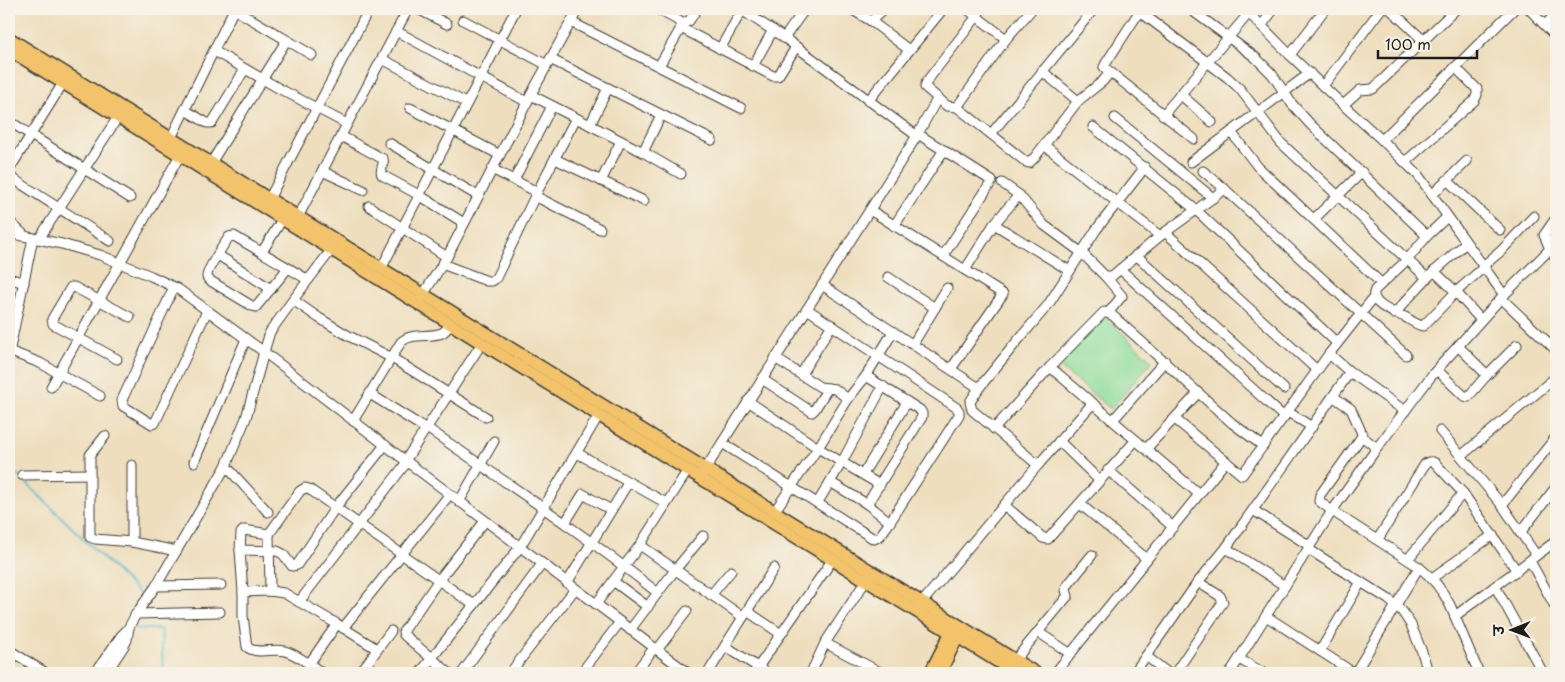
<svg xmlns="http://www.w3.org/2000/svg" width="1565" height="682" viewBox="0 0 1565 682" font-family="'Playpen Sans','Playpen Sans Deva',sans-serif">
<rect width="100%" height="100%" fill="#f7f3e8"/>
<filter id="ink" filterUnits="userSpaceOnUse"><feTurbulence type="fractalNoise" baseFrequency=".02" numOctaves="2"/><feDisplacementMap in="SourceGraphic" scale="10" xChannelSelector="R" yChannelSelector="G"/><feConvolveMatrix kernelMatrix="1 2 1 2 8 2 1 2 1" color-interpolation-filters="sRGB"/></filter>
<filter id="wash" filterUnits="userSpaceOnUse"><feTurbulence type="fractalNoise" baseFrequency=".0096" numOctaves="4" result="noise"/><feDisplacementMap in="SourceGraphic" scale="20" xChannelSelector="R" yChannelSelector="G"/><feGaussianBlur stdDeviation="1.12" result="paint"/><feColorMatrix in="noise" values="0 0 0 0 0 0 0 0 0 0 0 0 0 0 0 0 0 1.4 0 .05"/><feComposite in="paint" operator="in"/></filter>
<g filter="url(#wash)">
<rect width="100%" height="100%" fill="#eedebd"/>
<polygon fill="#8edd9b" stroke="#557c5c" points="1105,317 1152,361 1111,409 1056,364"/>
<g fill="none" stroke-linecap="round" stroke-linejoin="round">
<g stroke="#4ebac9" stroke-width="2">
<polyline points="17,474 141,595"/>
<polyline points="135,629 161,629 163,673"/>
</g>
</g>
</g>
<g filter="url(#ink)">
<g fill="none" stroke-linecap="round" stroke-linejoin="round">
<g stroke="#3c3934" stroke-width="11">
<g id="minor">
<polyline points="234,9 312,55"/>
<polyline points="418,9 447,24"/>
<polyline points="657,9 679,21 681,28 773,76 778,76 796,47"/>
<polyline points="740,9 786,39 917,136"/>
<polyline points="851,9 871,21 909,50"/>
<polyline points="967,9 1006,39"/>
<polyline points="981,9 974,20 927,81 925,87 947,106 957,107 1026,162 1029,163 1035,157 1078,101 1103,81 1110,72"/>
<polyline points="1141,9 1106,63 1104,67 1194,139"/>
<polyline points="1190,9 1255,57 1272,74 1292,104 1310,124 1427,236"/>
<polyline points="1245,9 1290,55 1343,105 1382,140 1418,175 1504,295"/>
<polyline points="1390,9 1423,40"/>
<polyline points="1529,9 1556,37"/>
<polyline points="1139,11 1227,77 1240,89 1281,143 1427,278"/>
<polyline points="463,20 547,65"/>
<polyline points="871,21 884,9"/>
<polyline points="571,22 741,108"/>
<polyline points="681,24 689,21 697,9"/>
<polyline points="1262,25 1274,9"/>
<polyline points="1545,25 1556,14"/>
<polyline points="396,31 527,102"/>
<polyline points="784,38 805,9"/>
<polyline points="720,49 742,10"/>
<polyline points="214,51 280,89 347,124"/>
<polyline points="1290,55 1325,9"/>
<polyline points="382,59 466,103"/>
<polyline points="550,59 712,140"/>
<polyline points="659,66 681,28"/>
<polyline points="753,66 773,30"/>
<polyline points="1042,71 1078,101"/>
<polyline points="1323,86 1381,9"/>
<polyline points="1180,94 1212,122"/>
<polyline points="531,95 643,152 681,174"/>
<polyline points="868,101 943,9"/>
<polyline points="1343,105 1360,90 1373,89 1456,9"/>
<polyline points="957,107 1006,39 1032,9"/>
<polyline points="410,108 500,155"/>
<polyline points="185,110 207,123 212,123 245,69"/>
<polyline points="1163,115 1249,13"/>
<polyline points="1115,118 1213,198"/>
<polyline points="9,121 130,198"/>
<polyline points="590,125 608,88"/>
<polyline points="1093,127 1196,210 1337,343"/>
<polyline points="1231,132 1258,167 1381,283"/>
<polyline points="918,134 992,181 943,256"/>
<polyline points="991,134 1094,9"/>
<path d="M341 136 383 159C385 165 379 169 382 175L419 195 464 223"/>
<polyline points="1382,140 1514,9"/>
<polyline points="169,142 234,9"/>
<polyline points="389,143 478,196"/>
<polyline points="1044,145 1160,236"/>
<polyline points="643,152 661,115"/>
<polyline points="555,159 644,201"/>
<polyline points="1191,162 1310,73"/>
<polyline points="1405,162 1474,101 1477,95 1477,89 1455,67"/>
<polyline points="211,163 286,41"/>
<polyline points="492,169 537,192"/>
<polyline points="9,170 63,83"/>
<polyline points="322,171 363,190"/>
<polyline points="1203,171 1218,183 1406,355"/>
<polyline points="9,176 110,241"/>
<polyline points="514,180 552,106"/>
<polyline points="1447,180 1500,230"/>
<polyline points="601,181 621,141"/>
<polyline points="1002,183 1019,195 1044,225 1082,253 1105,276 1112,276 1160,236 1225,189"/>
<polyline points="1432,195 1467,161"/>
<polyline points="535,196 600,229"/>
<polyline points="269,199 369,9"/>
<polyline points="369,206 447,257"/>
<polyline points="870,210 1003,294 951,369"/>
<polyline points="298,217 408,9"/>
<path d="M1447 217 1427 236 1407 260 1375 290C1368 304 1395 313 1405 317 1411 320 1416 325 1423 326L1456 292 1484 267"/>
<polyline points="1556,218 1544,235 1550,249 1556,258"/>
<polyline points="1314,219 1362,172"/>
<polyline points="9,221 25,236"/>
<polyline points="994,224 1070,271"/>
<polyline points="894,226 944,150"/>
<polyline points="1165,232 1317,370"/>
<polyline points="9,233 62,244 100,255 151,276 178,289 264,352 398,455 688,673"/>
<polyline points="39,239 118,117"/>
<polyline points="262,252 283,218"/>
<polyline points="218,255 271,289"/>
<polyline points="1136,255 1284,389"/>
<polyline points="442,264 487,281 492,281 496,278 535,196 576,118"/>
<polyline points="1483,266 1501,251 1534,216"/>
<path d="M288 268 256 307 252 306 209 280C209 279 207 278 207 277 206 270 225 243 229 237L234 236C259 251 284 265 308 280"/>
<polyline points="381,269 516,9"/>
<polyline points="1120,269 1284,417"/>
<polyline points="965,270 994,224 1019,195"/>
<polyline points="1434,271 1456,292 1481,320"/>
<polyline points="1105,276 1122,296 1108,313"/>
<polyline points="888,277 935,308"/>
<polyline points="9,278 24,283"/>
<polyline points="822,285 979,388"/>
<polyline points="174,287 122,400 123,406 152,424 155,423 207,311"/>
<polyline points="421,298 447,257 534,89 578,9"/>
<polyline points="1501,298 1556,350"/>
<polyline points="293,300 319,318 349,336 392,358 486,417"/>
<polyline points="1394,314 1427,278 1466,243"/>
<polyline points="913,344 947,288"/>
<polyline points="1458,346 1487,375"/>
<polyline points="9,351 40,363 100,396"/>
<polyline points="9,353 33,238"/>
<polyline points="1329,354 1350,372 1405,411"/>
<polyline points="775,358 820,387 835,389 848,399"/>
<polyline points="117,359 53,324 52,319 71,287 74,287 130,317"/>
<polyline points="1050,367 1199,494"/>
<polyline points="1437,370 1464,396 1468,397 1487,375 1517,345"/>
<polyline points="801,374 832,325"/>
<polyline points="866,376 920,410 922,413 922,417 867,504"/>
<polyline points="762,379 812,412 815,409 828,388"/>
<polyline points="51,387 180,155"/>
<polyline points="370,394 426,429"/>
<polyline points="1334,397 1351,409 1364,438 1377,448"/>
<polyline points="748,401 818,448 880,485"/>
<polyline points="1288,412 1312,427"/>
<polyline points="1175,419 1242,475 1329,354 1374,297"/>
<polyline points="1113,420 1165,361"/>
<path d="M353 421 401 342C412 332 429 338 442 333 446 331 448 327 451 324"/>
<path d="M427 428C505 482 584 534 658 593"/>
<polyline points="994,429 1050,367 1104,312 1112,315 1232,423 1263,446"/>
<polyline points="1440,431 1502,505 1536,555"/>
<polyline points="105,436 90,455 90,537 95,539 132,542"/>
<path d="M1362 436 1320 495 1319 501 1332 511 1419 567C1433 578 1442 589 1450 605L1479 673"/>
<polyline points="1059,441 1099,480"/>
<polyline points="722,443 874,539 880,536 890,522 959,415 959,411 957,408 807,309"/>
<polyline points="1147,448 1198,393"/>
<polyline points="577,453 666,503"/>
<polyline points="1461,456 1556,377"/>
<polyline points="405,461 482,343"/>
<polyline points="194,462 246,339"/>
<polyline points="132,465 132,542 177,551"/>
<polyline points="1038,465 972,410 970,402 979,388 1014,345 1048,305 1096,230 1145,167"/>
<polyline points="226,466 268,512"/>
<polyline points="1108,470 1173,527"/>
<polyline points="703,473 918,134 937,99"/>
<polyline points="863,474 907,402"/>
<polyline points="22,475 90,474"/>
<polyline points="830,482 867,504 890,522"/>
<polyline points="459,502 494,441"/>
<polyline points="818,502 842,462 883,386"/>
<polyline points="1080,504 1147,559"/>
<polyline points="1004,505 1043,538 1048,539 1136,440"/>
<polyline points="1502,505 1556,437"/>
<polyline points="1253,510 1310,546"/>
<polyline points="774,512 818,448 848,399 866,376 893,332"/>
<polyline points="565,523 583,494 611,510"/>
<polyline points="1520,533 1556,487"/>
<polyline points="269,534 270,591"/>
<path d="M1378 539 1425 464C1429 461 1431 461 1435 463L1463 493 1517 571"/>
<polyline points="640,545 743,617"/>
<polyline points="1226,548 1285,586"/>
<polyline points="1308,549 1388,599 1402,611 1411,625 1422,652 1426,665 1426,673"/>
<polyline points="240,550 277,551 283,554 292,566 297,565 335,508 385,445"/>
<polyline points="1408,559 1463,493"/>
<polyline points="1530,561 1556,608"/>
<polyline points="1432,578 1493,535"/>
<polyline points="613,581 648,607"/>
<polyline points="567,583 628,483"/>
<polyline points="156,586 221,585"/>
<polyline points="1495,586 1543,673"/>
<polyline points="243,592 240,550 241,533 244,530 269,534 300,491 305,488 309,489 474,605"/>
<polyline points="711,595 731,571"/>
<polyline points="299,602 407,462"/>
<polyline points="596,604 640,545 688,470"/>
<polyline points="919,606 1038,465 1093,403"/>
<polyline points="747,611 781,634"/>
<polyline points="136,614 220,612"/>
<polyline points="1266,616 1354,673"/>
<polyline points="1455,616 1556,541"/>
<polyline points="343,628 450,494"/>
<polyline points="630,630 675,570 703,536"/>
<polyline points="1038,632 1071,654"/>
<polyline points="825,643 882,673"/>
<polyline points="725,646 767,673"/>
<polyline points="9,650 46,673"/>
<polyline points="657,650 687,611"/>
<polyline points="1320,651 1361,582"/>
<polyline points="1146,656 1168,673"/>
<polyline points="1239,659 1264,673"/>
<polyline points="1015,660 1066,598 1068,596 1066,590 1067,586 1092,555"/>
<polyline points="309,664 337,624"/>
<polyline points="95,673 121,636 129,628"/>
<polyline points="106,673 124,646 127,640 129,627 136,614 156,586 226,466 246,418 264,352 270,332 293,300 332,249"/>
<path d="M322 673C311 665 298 655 285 651 273 648 256 655 247 647L243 616V592L270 591 284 593 337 624 377 649"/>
<polyline points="360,673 391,631"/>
<polyline points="420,673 520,547 599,415"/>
<polyline points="449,673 404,635 403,632 438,581 485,521"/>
<polyline points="462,673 542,564"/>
<polyline points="510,673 575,589"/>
<polyline points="581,673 620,622"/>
<polyline points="635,673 654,648"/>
<polyline points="708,673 774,568"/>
<polyline points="754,673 833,559"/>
<polyline points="811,673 825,643 867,579"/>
<polyline points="1055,673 1226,461"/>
<polyline points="1134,673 1198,582 1226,548 1350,372"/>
<polyline points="1175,673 1223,602 1220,596 1198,582"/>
<polyline points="1230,673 1332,511 1377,448 1432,375 1501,298 1550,249"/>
<polyline points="1355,673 1419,567"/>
</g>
</g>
<g stroke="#3c3934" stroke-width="14">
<g id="major">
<polyline points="9,38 1036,673"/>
<path d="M9 50C185 157 359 268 535 376 695 475 856 573 1016 673"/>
<polyline points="930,673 954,626"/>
<polyline points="940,673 961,630"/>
</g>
</g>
<use href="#minor" stroke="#fff" stroke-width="9"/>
<use href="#major" stroke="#f2c36a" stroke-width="11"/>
</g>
</g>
<rect width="1565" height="682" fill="none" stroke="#f7f3e8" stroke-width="30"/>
<g transform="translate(1512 630) rotate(269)" stroke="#f7f3e8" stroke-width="4" paint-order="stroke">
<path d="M0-4L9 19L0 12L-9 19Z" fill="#1c1c1c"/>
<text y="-8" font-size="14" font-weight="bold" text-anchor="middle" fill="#1c1c1c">उ</text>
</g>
<path d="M1378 50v8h99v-8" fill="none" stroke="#1c1c1c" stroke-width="2.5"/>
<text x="1385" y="50" font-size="15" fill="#1c1c1c" stroke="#f7f3e8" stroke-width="4" paint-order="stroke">100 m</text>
</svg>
